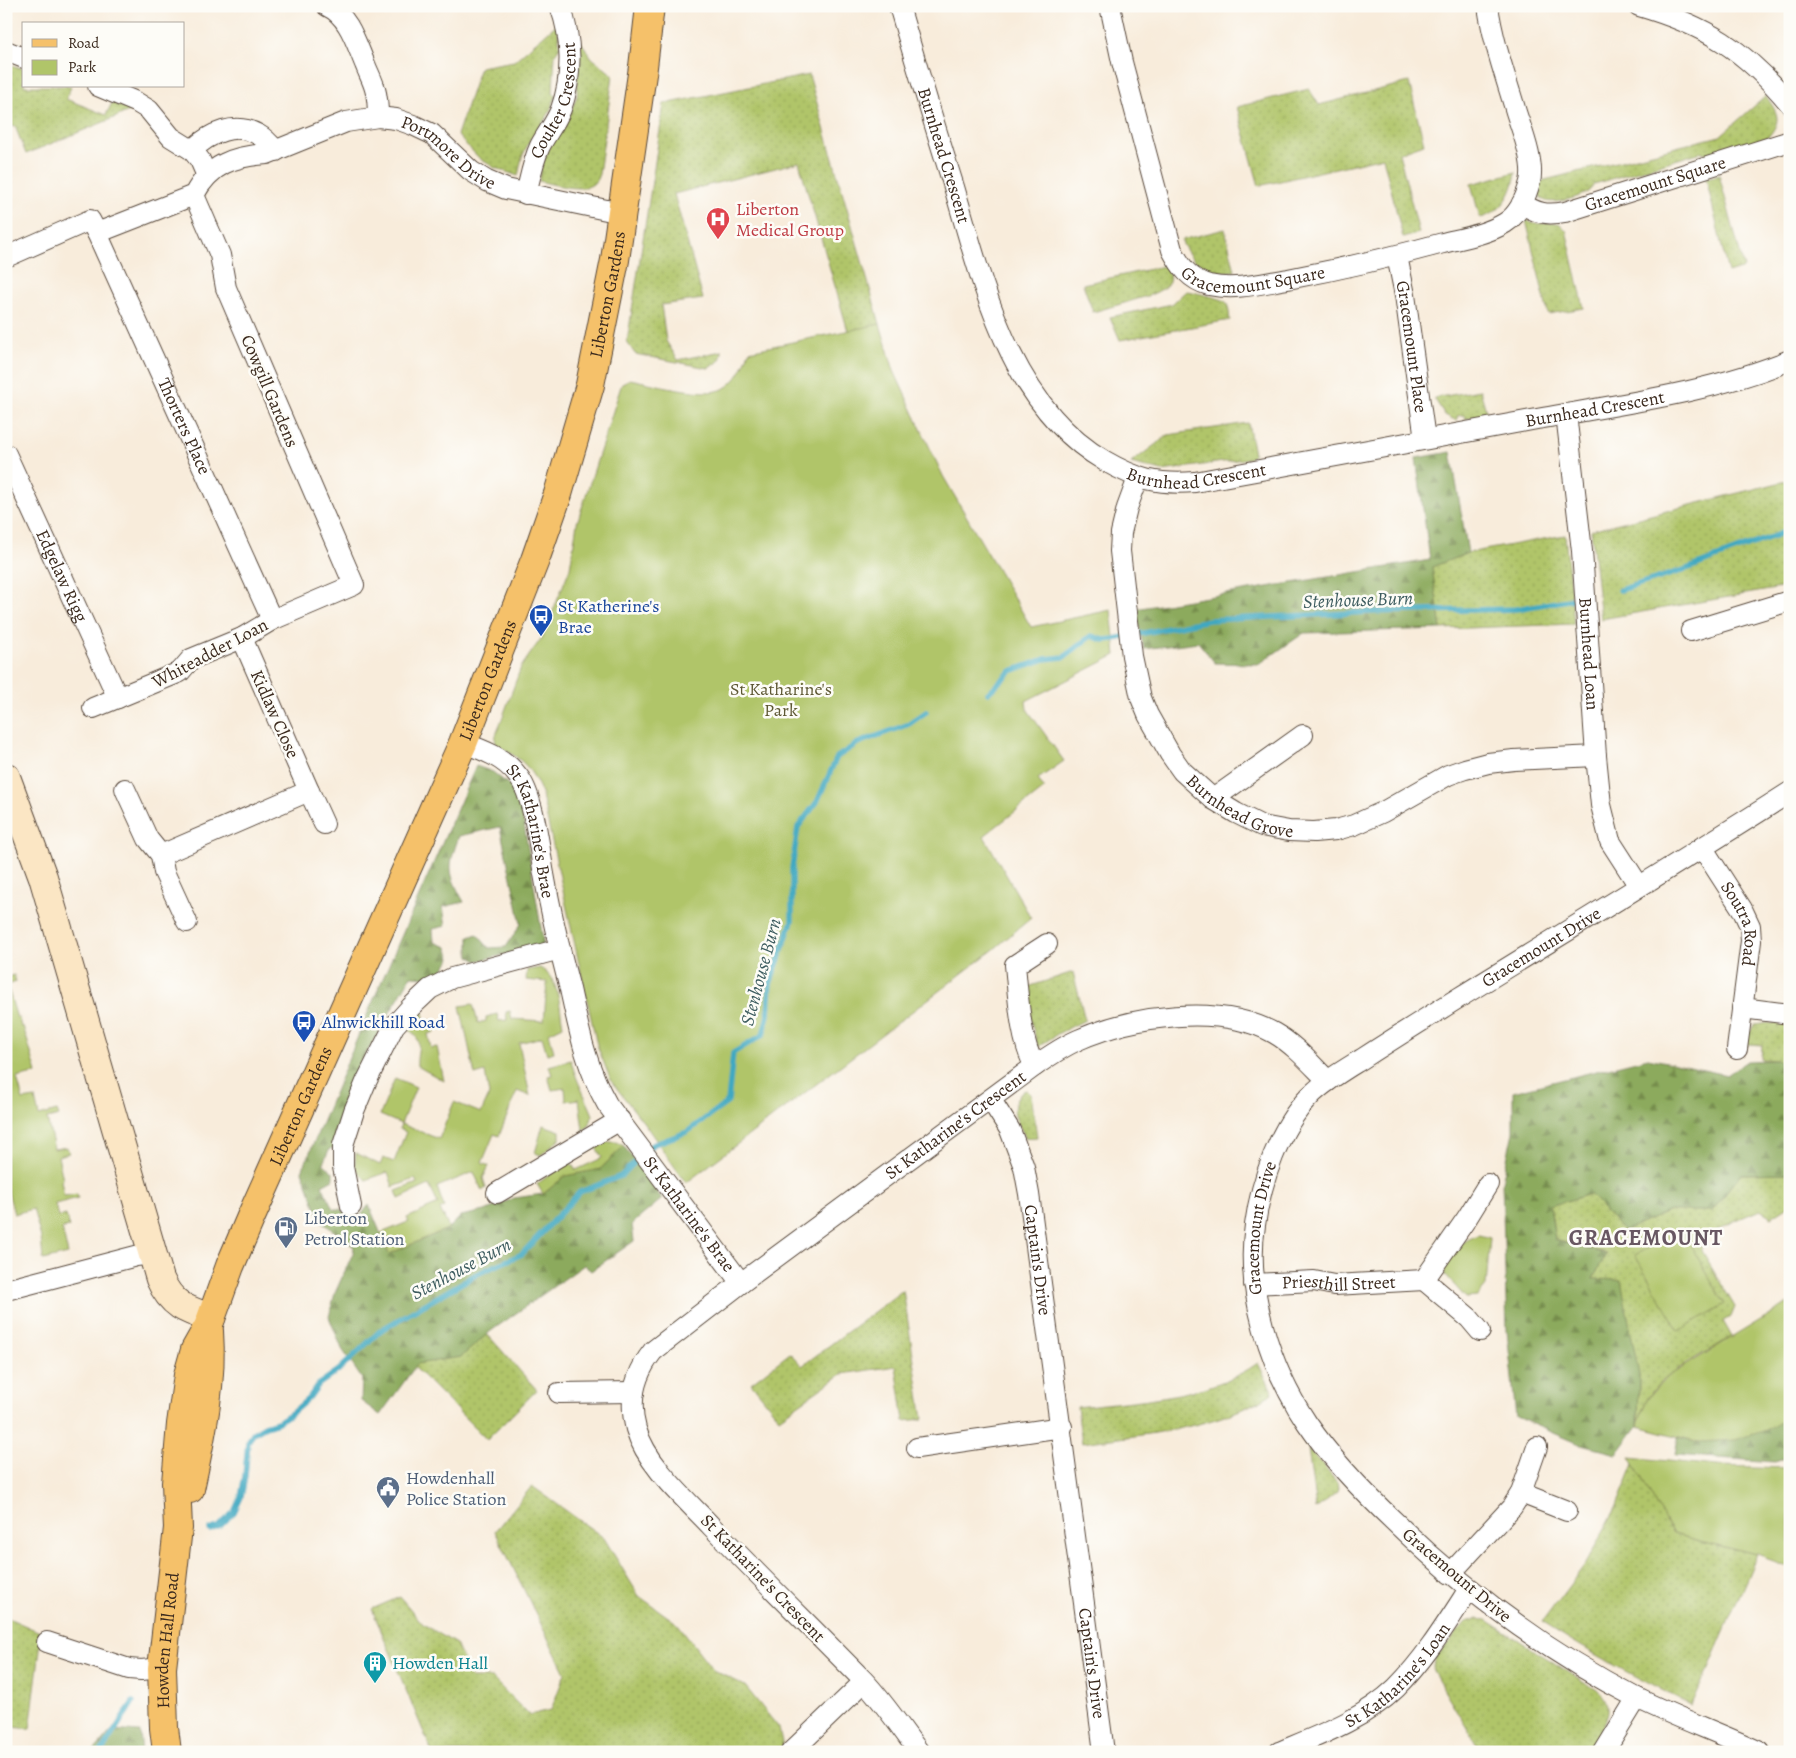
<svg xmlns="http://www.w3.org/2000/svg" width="1796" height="1758" viewBox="0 0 1796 1758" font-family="Alegreya,serif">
<defs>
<pattern id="grass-dots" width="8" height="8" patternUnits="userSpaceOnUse" patternTransform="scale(1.25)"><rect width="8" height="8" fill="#b0c569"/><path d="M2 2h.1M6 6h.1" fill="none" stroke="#98a95b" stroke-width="1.8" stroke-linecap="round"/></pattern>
<pattern id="forest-firs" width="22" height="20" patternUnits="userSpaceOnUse" patternTransform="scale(1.25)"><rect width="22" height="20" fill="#8caa5d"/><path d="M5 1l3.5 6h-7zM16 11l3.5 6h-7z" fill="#748b4c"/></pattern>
</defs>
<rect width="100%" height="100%" fill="#fdfcf7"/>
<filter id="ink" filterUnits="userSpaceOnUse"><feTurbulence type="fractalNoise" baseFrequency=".02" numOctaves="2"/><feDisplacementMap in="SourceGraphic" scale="10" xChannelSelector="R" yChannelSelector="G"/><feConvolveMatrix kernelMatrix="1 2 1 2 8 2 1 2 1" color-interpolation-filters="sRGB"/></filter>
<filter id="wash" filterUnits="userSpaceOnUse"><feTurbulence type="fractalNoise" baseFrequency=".0096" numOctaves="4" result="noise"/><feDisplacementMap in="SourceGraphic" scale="20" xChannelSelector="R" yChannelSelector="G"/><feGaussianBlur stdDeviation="1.12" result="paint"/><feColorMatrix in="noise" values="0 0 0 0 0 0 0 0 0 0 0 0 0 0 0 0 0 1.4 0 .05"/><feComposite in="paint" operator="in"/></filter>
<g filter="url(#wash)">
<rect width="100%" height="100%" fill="#f8ecdb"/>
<g fill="url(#grass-dots)" stroke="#767844">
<polygon points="557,24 560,47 555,54 553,92 556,96 548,115 530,140 522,157 518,176 495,168 479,158 457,135 480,67 514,61"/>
<path d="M579 39 592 58 613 75 599 174C598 177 596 182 593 184 582 193 552 184 539 181L542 165 549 148 566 124 577 96Z"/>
<polygon points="6,63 24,69 24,86 69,86 71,87 66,99 106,115 112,103 131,110 116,117 26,154 15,126 11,127 6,116"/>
<path d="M809 75 880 324 848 331 799 162 674 194 703 299 661 305 666 341 678 360 722 351C722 361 716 364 708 368L635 354 627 342 664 104Z"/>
<polygon points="1409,82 1424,144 1399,153 1419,233 1403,238 1383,157 1259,186 1237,107 1309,89 1319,105"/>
<path d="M1766 96C1777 112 1783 120 1768 137L1713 155 1702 152 1594 184C1592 187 1589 192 1586 193 1577 198 1541 210 1539 193 1539 190 1541 185 1541 181L1720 136Z"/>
<path d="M1516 172C1513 194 1502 213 1480 218L1471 184Z"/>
<polygon points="1719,175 1744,268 1728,273 1706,178"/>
<polygon points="1526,220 1539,224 1559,223 1566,230 1584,308 1548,314"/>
<path d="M1225 229 1235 271C1208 274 1192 265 1181 240Z"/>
<path d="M1164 266C1185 289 1142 297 1128 302 1116 305 1105 309 1093 312L1083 284Z"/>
<path d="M1186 291C1190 291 1223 299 1225 301 1229 304 1229 314 1230 320L1120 340 1110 317 1172 304Z"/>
<polygon points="1480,390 1487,414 1465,419 1464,415 1457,416 1457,421 1445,415 1434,398"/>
<polygon points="1248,423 1254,454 1250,458 1162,471 1131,463 1168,435"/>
<polygon points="1790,480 1790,578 1781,588 1601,619 1591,530"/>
<polygon points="1565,535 1574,624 1441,629 1430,560"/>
<polygon points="1073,972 1085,1020 1059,1033 1038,1047 1025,999 1025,988"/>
<polygon points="1768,1023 1790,1025 1790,1067 1777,1060 1761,1059 1762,1045 1746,1044 1748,1034 1755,1025"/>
<path d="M1027 1090 1031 1094 1037 1137 1026 1138C1016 1120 1007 1108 1023 1091Z"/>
<path d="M1790 1173V1205L1772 1217 1760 1210 1734 1221 1702 1239 1701 1250 1735 1307 1731 1317 1723 1321 1732 1337C1710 1350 1671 1370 1656 1387 1646 1398 1641 1412 1638 1426L1639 1375 1593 1279 1606 1253 1555 1240 1550 1205 1590 1194 1647 1221 1670 1211 1678 1210 1712 1211 1741 1174Z"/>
<polygon points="903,1290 923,1419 904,1421 896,1366 842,1374 779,1418 751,1383 790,1353 802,1366"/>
<polygon points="480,1326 537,1390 487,1440 410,1363"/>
<path d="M1258 1363 1273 1393C1216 1429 1147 1434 1082 1443L1077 1407C1135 1400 1209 1398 1258 1363Z"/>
<polygon points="1308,1449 1337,1482 1338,1488 1337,1492 1316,1509"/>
<path d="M1634 1464 1673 1534 1757 1555 1692 1705C1640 1680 1590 1653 1542 1622L1586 1563 1616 1508Z"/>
<polygon points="532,1486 604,1538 639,1596 678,1624 713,1670 745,1686 779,1728 783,1747 777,1752 432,1752 372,1609 400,1597 423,1624 456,1644 471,1678 492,1678 529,1715 551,1710 565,1673 495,1531"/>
<polygon points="6,1617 42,1633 30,1729 12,1727 6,1730 6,1704 12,1699 6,1689"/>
<path d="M1478 1619 1487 1620 1597 1690C1602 1695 1606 1699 1607 1707 1609 1717 1595 1742 1589 1752H1481L1432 1669 1436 1657 1466 1622Z"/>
</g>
<g fill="url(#forest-firs)" stroke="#646a3e">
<polygon points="1451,452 1468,553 1432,567 1441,629 1304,633 1259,664 1215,663 1198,642 1144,649 1135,609 1430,560 1416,458"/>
<path d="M476 766 493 772 519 793 544 946 477 961 469 956V937L477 934 489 948 506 947 521 924 500 827 459 836C448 868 447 871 464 902L443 907 446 926 433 929 434 942 447 947 451 958 440 974 429 977 411 976 354 1075 333 1149 330 1148 323 1163 333 1172V1179L322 1185 333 1209H341L354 1223 369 1205 389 1254 449 1228 461 1216 485 1211 514 1198 543 1194 565 1176 600 1169 624 1146 662 1199 632 1224 634 1241 591 1271 584 1265 491 1331 461 1357 417 1364 380 1415 361 1401 362 1379 342 1349 329 1317 335 1293 353 1253 354 1247 321 1221 302 1171 366 1017Z"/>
<polygon points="1648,1058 1727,1075 1747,1061 1777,1060 1790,1067 1790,1173 1741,1174 1712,1211 1670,1211 1623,1231 1590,1194 1550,1206 1555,1240 1606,1254 1593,1279 1621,1280 1639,1375 1638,1426 1617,1454 1582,1445 1516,1417 1507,1331 1502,1182 1513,1132 1513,1092"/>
<polygon points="1790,1384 1790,1457 1775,1462 1675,1455 1678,1437 1699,1442"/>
<polygon points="112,1730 140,1732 142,1752 93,1752"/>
</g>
<g fill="#b0c569" stroke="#767844">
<path d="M880 324 894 371 943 476 1031 627 1111 610 1116 655 1026 701 1027 709 1064 761 1038 779 1044 789 984 836 1031 918 993 950 686 1183 644 1123 611 1081 597 1045 541 791C528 763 522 760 496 744L495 738 521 667 543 636 570 568 577 523 622 383 630 379C650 383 707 398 723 389 738 381 744 366 749 351Z"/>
<path d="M540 968C560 979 559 1005 563 1026L549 1033 554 1052 547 1054 542 1037 519 1043 530 1096 517 1091 499 1136 494 1134 482 1163 489 1166 483 1178 486 1188 482 1191 474 1172 437 1187 444 1207 440 1209 449 1228 389 1254 381 1233 408 1222 407 1218 438 1204 429 1185 399 1199 396 1191 417 1183 415 1179 393 1187 388 1172 366 1180C355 1170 354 1168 356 1153L380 1165 383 1158 394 1162 406 1132 399 1129 401 1124 380 1115 395 1078 416 1087 401 1124 439 1139 454 1102 481 1113 489 1095 485 1072 475 1075 460 1006 473 1004 478 1023 486 1021V1017L497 1014 499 1021 507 1020 506 1012 510 1011 512 1019 544 1021 547 982 526 980 527 970Z"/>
<polygon points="14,975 16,982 8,985 8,988 17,1018 19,1018 21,1027 23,1026 37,1073 17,1078 23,1100 35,1098 39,1116 57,1111 59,1116 47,1119 54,1149 67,1147 69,1153 58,1156 63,1180 61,1181 64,1196 77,1194 78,1198 55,1204 58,1217 66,1215 69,1227 62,1229 68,1254 43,1260 41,1238 33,1209 14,1214 6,1184 6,977"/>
<path d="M422 1009 425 1022 432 1020 435 1032 428 1034 431 1048 437 1047 444 1081 417 1066C416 1048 425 1041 408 1029Z"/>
<path d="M571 1060C575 1079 586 1097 593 1115L588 1127 583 1130 579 1099 566 1101 565 1088 552 1090 548 1076 552 1075 549 1066Z"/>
<polygon points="543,1125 560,1131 560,1139 541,1155 535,1153"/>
<polygon points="607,1142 616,1142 624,1146 600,1169 565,1176 543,1194 537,1184 555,1171 554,1167 568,1160 576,1170 602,1158 596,1147"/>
<polygon points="1681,1229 1725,1304 1679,1331 1635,1255"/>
<path d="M1479 1235 1490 1238 1486 1286 1477 1297 1466 1298 1446 1276 1444 1267C1454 1249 1459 1242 1479 1235Z"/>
<path d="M1790 1302V1417L1766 1430 1735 1440 1699 1442 1638 1426C1644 1400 1651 1391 1672 1374Z"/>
<polygon points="1630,1457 1717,1466 1790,1468 1790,1567 1757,1555 1673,1534"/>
</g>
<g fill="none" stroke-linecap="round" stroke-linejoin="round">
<g stroke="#41a8c1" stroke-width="5.5">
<polyline points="1620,590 1681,571 1790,530"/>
<polyline points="988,693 1011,671 1045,659 1064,657 1091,636 1104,640 1114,639 1209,620 1371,612 1516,609 1574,599"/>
<polyline points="210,1530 220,1526 234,1512 241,1497 245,1476 248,1442 253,1433 265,1426 278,1422 293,1412 309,1398 319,1384 339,1370 381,1330 477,1274 522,1254 580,1192 621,1176 652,1145 687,1132 728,1102 733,1053 763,1035 768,1015 770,984 792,921 792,868 798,827 817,802 837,757 858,743 909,724 926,712"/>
<polyline points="101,1752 133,1702"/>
</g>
</g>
</g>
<g filter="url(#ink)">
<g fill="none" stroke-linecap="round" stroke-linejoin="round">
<g stroke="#57473a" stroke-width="22">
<g id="street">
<path d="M327 6C349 16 356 43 365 64 368 72 373 81 375 89 378 99 378 107 378 117"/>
<path id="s1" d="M899 6C917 67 935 127 954 187 983 285 1010 406 1105 461 1136 479 1158 485 1195 482 1309 461 1423 440 1537 419 1621 404 1710 393 1790 360"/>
<path id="s2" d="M1110 6 1122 62 1172 250C1181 267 1190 280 1209 285 1236 291 1263 283 1288 279 1341 269 1392 257 1443 243 1463 238 1487 234 1505 223 1518 215 1526 197 1530 182 1535 163 1522 131 1516 112 1506 78 1493 42 1488 6"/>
<path d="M1639 6C1707 26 1744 49 1790 104"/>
<polyline points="6,51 24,58"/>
<polyline points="98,86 136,102 149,110 171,137 192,150 200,160 207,176"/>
<path d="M192 150C210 133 235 121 259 135 265 138 271 145 276 151"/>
<path id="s3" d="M526 194C530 178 533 161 540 146 547 133 556 122 561 109 573 76 572 38 560 6"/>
<path id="s4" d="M1522 203C1536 214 1548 215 1565 212L1790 141"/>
<path id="s5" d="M97 233 272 620"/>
<path id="s6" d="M1397 256 1405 295 1425 439"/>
<path id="s7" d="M6 257 90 220 97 233 194 195C210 164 234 156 267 154L346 122 378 117 396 119 413 125 432 134 471 171 487 181 506 189 621 213"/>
<path id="s8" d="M1566 414 1582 551 1596 756 1601 805 1610 841 1639 886"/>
<path id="s9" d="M6 454 118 698"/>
<path id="s10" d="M1138 478 1127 508 1121 533 1120 551 1132 656 1141 698 1148 715 1170 754 1182 771 1213 799 1236 813 1262 826 1289 831 1314 832 1336 830 1354 825 1383 812 1448 775 1465 769 1488 763 1514 760 1596 756"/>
<polyline points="1691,631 1789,601 1790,602"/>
<polyline points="93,708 180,672 191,659 242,638 272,620 354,585 226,288 220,255 194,195"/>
<path id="s11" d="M463 743C484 750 505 758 518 776 534 796 539 847 544 874 551 913 560 951 570 989 579 1030 586 1067 607 1104L741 1283"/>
<polyline points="125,789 148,839 161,855 164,872 187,922"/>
<polyline points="309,791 324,824"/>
<polyline points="1213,799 1303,735"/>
<path id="s12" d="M1702 847 1742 909 1750 926 1751 941 1737 1049"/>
<polyline points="161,855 309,791 242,638"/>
<polyline points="1742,1008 1790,1014"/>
<path d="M1035 1066C1020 1042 1018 993 1015 965L1047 944"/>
<path id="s13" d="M991 1100 1010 1130 1024 1167 1029 1194 1104 1752"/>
<polyline points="497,1193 620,1120"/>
<polyline points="351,1206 343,1167 343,1145 354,1111 366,1082 394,1026 411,1007 430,989 452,978 560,949"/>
<path id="s14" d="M1254 1284 1314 1281 1334 1285 1424 1280"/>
<polyline points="6,1290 136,1256 153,1254"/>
<polyline points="1480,1331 1469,1318 1424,1280 1467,1218 1488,1184"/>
<polyline points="559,1393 634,1392"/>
<polyline points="917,1448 1062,1427"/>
<polyline points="1521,1493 1567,1511"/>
<polyline points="1450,1574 1512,1507 1521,1493 1537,1447"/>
<polyline points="47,1642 129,1669 141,1670 162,1668"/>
<polyline points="791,1752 864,1682"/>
<path id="s15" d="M919 1752C901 1728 884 1702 863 1680 813 1629 762 1579 712 1527 686 1499 647 1466 636 1429 628 1400 635 1374 653 1351L741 1283 1035 1066C1049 1056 1062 1047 1078 1040 1132 1016 1219 1003 1274 1033 1295 1045 1311 1064 1328 1081"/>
<path id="s16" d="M1279 1752C1320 1735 1364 1719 1396 1688 1425 1659 1447 1623 1469 1589"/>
<polyline points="1604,1752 1637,1698"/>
<path id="s17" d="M1760 1752C1720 1733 1677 1718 1637 1698 1548 1652 1468 1593 1396 1523 1363 1492 1332 1460 1307 1423 1270 1368 1245 1290 1255 1225 1261 1181 1279 1128 1310 1096 1326 1080 1346 1069 1365 1057 1396 1037 1428 1017 1460 997 1570 929 1681 862 1790 792"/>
</g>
</g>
<g stroke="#57473a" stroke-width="30">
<path id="secondary" d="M6 777 43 877 160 1279C171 1305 186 1310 211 1318"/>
</g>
<g stroke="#57473a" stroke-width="30">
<g id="primary">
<path d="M190 1489C201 1437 213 1384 209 1331"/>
<path id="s18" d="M167 1752 164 1728 162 1668 178 1528 176 1483 181 1424 188 1375 195 1350 208 1327 230 1266 251 1217 463 743 535 560 558 494 590 385 615 260 643 67 650 6"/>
</g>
</g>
<use href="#street" stroke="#fff" stroke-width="20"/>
<use href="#secondary" stroke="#fbe6c4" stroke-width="28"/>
<use href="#primary" stroke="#f5c16b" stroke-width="28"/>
</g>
</g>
<defs>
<g id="hospital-pin" transform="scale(1.25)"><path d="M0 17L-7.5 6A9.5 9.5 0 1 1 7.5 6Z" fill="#e0444e" stroke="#fdfcf7"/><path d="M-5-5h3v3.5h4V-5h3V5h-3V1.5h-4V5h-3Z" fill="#fff"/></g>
<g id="bus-pin" transform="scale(1.25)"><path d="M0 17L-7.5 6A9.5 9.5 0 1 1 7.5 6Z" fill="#1a4fb4" stroke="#fdfcf7"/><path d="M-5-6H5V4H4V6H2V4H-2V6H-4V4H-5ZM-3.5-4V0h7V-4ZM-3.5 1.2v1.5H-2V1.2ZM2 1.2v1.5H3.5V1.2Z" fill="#fff"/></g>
<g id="fuel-pin" transform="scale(1.25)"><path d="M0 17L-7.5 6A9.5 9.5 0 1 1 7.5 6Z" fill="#5c6f8a" stroke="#fdfcf7"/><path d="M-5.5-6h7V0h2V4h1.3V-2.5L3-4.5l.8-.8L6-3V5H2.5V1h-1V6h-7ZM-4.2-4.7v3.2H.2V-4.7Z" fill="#fff"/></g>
<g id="civic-pin" transform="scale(1.25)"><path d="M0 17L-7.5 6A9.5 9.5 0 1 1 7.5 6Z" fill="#5c6f8a" stroke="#fdfcf7"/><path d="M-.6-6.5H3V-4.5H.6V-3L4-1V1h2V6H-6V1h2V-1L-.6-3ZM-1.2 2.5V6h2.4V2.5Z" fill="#fff"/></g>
<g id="building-pin" transform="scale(1.25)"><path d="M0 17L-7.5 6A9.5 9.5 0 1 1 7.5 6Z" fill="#0f9aa8" stroke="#fdfcf7"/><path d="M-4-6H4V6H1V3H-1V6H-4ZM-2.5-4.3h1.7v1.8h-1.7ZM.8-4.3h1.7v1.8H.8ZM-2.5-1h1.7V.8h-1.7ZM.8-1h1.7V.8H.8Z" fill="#fff"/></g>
</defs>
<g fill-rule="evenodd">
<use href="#hospital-pin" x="718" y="219"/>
<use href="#bus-pin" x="541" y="616"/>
<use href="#bus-pin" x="304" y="1022"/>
<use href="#fuel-pin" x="286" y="1228"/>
<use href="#civic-pin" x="388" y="1488"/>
<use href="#building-pin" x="375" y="1663"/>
</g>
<g text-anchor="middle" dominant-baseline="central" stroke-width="5" stroke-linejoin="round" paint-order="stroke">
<g font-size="18" fill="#3b2a1e" stroke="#fdfcf7">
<text stroke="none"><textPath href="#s3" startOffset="99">Coulter Crescent</textPath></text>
<text stroke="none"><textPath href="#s7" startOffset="498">Portmore Drive</textPath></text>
<text stroke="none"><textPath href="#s1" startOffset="156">Burnhead Crescent</textPath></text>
<text stroke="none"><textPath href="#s4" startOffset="140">Gracemount Square</textPath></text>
<text stroke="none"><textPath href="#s2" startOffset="348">Gracemount Square</textPath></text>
<text stroke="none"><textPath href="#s18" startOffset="1541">Liberton Gardens</textPath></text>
<text stroke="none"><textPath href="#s6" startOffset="92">Gracemount Place</textPath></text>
<text transform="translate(270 391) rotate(67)">Cowgill Gardens</text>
<text stroke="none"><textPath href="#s1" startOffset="1011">Burnhead Crescent</textPath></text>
<text stroke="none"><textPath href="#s5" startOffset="212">Thorters Place</textPath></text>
<text stroke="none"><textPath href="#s1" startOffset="606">Burnhead Crescent</textPath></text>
<text stroke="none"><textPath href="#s9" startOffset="134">Edgelaw Rigg</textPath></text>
<text transform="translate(210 653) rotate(-28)">Whiteadder Loan</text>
<text stroke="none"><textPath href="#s8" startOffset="241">Burnhead Loan</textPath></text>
<text stroke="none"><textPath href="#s18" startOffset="1136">Liberton Gardens</textPath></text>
<text transform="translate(275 714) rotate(66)">Kidlaw Close</text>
<text stroke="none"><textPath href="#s10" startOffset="378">Burnhead Grove</textPath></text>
<text stroke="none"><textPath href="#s11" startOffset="122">St Katharine's Brae</textPath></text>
<text stroke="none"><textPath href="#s12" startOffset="88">Soutra Road</textPath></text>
<text stroke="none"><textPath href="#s17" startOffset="1194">Gracemount Drive</textPath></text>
<text stroke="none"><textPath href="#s18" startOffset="671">Liberton Gardens</textPath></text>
<text stroke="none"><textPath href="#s15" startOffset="892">St Katharine's Crescent</textPath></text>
<text stroke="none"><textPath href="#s11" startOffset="544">St Katharine's Brae</textPath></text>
<text stroke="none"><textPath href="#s17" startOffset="774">Gracemount Drive</textPath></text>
<text stroke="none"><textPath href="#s13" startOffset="169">Captain's Drive</textPath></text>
<text stroke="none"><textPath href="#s14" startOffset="85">Priesthill Street</textPath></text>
<text transform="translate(1457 1575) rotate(40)">Gracemount Drive</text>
<text transform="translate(763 1578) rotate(46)">St Katharine's Crescent</text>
<text stroke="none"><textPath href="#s18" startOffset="112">Howden Hall Road</textPath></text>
<text stroke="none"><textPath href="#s13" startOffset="576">Captain's Drive</textPath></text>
<text stroke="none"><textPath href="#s16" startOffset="144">St Katharine's Loan</textPath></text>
</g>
<g font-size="18" fill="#be3a42" stroke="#fdfcf7" text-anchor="start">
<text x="736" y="209">Liberton<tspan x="736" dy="21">Medical Group</tspan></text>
</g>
<g font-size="18" fill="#164399" stroke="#fdfcf7" text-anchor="start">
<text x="558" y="606">St Katherine's<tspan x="558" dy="21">Brae</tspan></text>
<text x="322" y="1022">Alnwickhill Road</text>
</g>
<g font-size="18" fill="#5e5834" stroke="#fdfcf7">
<text x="781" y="689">St Katharine's<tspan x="781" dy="21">Park</tspan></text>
</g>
<g font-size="18" fill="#4e5e75" stroke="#fdfcf7" text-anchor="start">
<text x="304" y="1218">Liberton<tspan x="304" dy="21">Petrol Station</tspan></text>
<text x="406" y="1478">Howdenhall<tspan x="406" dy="21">Police Station</tspan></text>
</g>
<g font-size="18" fill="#0d838f" stroke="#fdfcf7" text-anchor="start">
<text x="392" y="1663">Howden Hall</text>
</g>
<g font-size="19" font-style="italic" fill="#3d5c5f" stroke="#fdfcf7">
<text transform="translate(1358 600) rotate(-2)">Stenhouse Burn</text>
<text transform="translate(761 972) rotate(-75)">Stenhouse Burn</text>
<text transform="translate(461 1269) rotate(-28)">Stenhouse Burn</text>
</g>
<g font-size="22" font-weight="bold" letter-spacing="1" fill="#685762" stroke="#fdfcf7">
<text x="1646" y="1238">GRACEMOUNT</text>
</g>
</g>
<rect width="1796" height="1758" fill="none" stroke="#fdfcf7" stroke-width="25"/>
<rect x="22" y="22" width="162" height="65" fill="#fdfcf7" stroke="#afa8a0"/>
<rect x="32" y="39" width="25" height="8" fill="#f5c16b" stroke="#afa8a0"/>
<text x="68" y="48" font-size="15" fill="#3b2a1e">Road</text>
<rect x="32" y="60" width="25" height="15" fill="#b0c569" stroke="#afa8a0"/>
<text x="68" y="72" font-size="15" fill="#3b2a1e">Park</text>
</svg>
